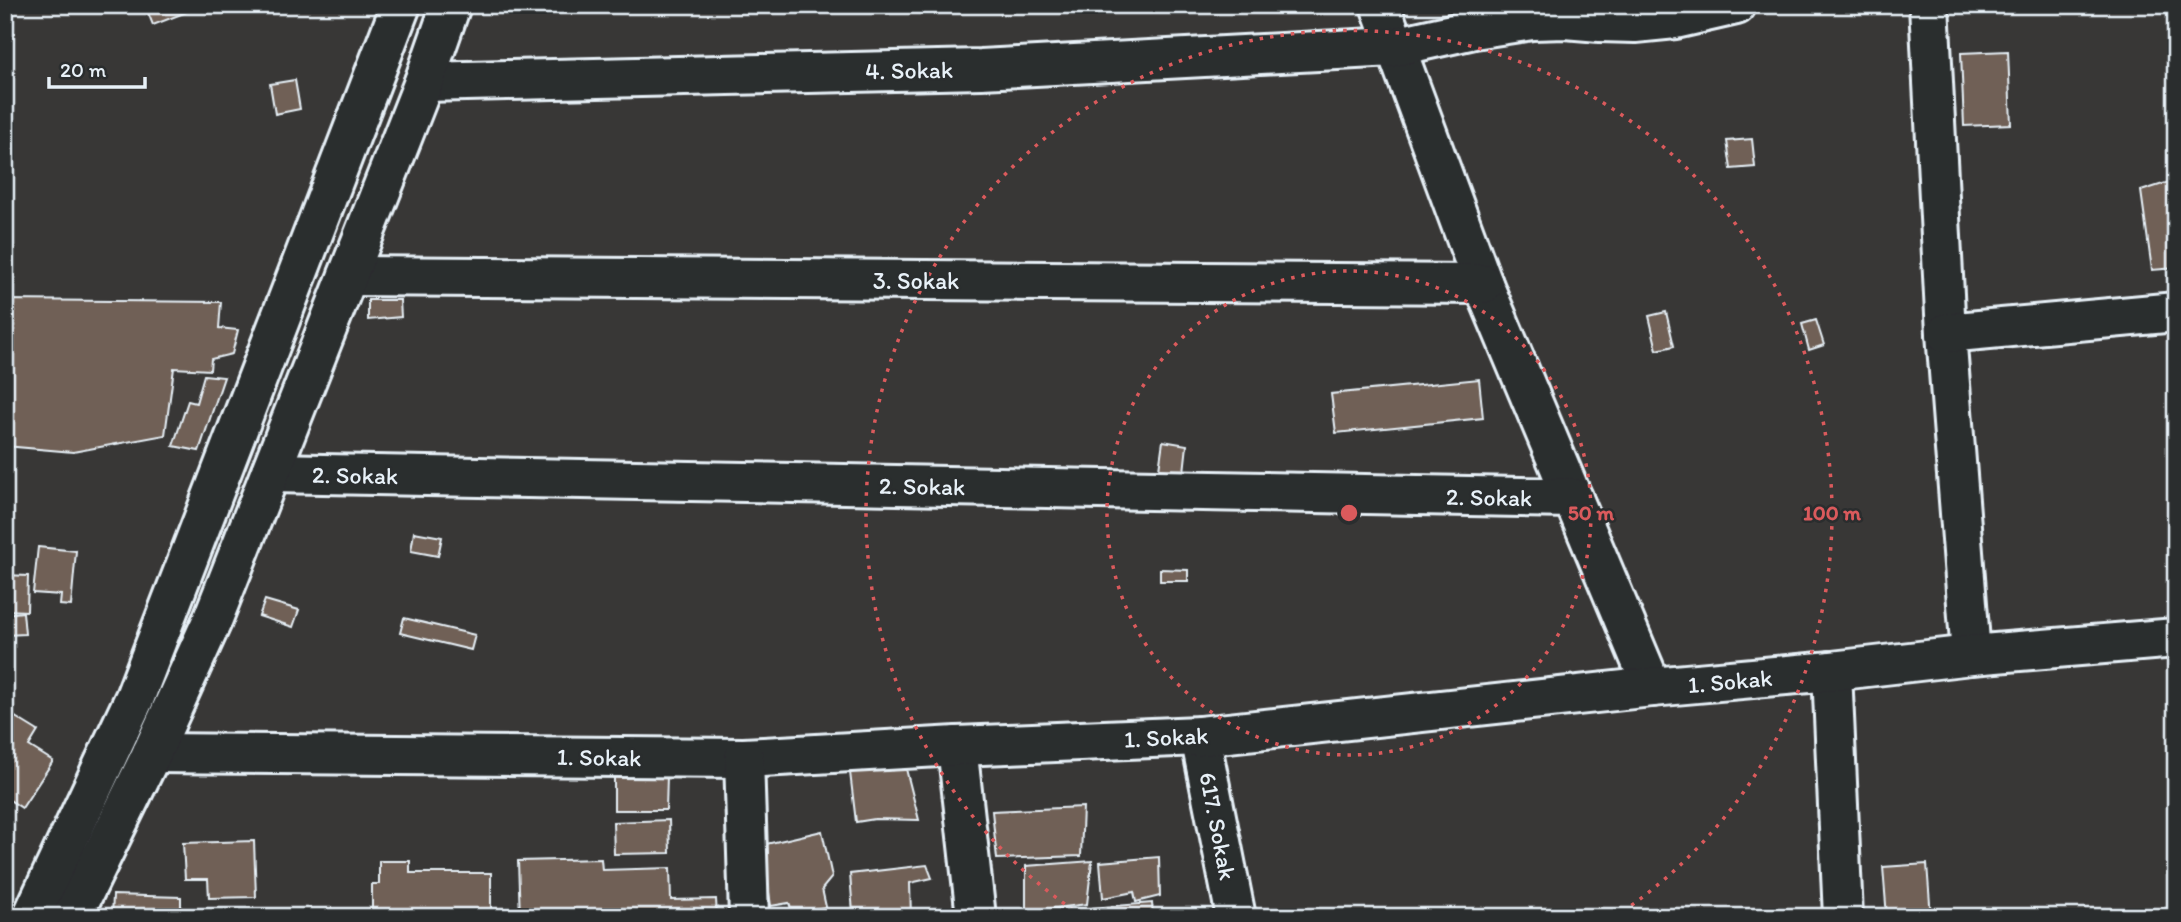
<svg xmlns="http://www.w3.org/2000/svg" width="2181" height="922" viewBox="0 0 2181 922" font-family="Itim,sans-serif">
<rect width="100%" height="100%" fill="#383736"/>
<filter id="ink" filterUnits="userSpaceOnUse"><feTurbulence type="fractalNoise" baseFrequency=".0143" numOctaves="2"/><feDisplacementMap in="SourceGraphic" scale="14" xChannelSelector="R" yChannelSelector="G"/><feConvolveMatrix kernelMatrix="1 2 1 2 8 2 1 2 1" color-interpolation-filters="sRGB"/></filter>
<g filter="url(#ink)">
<g fill="#706156" stroke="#e8f1f8" stroke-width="2">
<polygon points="145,5 190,5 192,10 153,25"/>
<polygon points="2008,51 2011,124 1964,126 1961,53"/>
<polygon points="295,80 300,109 275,114 270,84"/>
<polygon points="1752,139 1755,167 1731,169 1727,141"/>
<polygon points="2169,182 2170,196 2176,195 2176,268 2152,270 2141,191"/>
<polygon points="5,300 221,302 219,328 238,330 232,354 211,359 210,370 174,368 165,435 73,452 5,446"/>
<polygon points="368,300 400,300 401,317 368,320"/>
<polygon points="1666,312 1674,346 1657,350 1649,316"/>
<polygon points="1816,320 1824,345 1809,350 1802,324"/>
<polygon points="204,375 224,377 199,451 173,446 188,401 196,403"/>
<polygon points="1479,379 1483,418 1336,433 1331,394"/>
<polygon points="1163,441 1187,445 1184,472 1159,469"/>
<polygon points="414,532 442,537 438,556 411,551"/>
<polygon points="38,547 76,551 71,606 60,605 61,595 33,593"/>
<polygon points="1160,569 1188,570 1188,581 1160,581"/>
<polygon points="5,575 28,576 27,611 5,610"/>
<polygon points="265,600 299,610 293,627 259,616"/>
<polygon points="23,612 25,634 6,635 5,614"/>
<polygon points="404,618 475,635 471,650 400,633"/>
<polygon points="12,715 38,731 29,746 53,761 22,808 5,797 5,726"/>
<polygon points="904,761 919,820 875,819 856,822 849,764"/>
<polygon points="614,774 667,775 666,810 614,810"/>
<polygon points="1083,807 1081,856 997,859 992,811"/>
<polygon points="669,820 670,853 614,854 613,822"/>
<polygon points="822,831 832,877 822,889 826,907 792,912 789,903 771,906 762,845"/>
<polygon points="254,841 256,897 209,898 208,879 185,879 183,843"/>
<polygon points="1159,857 1160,896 1136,902 1134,892 1103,898 1100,862"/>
<polygon points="601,859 602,870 670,868 671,900 716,899 717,917 520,917 518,861"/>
<polygon points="379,861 410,861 410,873 491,873 491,917 372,917 372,884 379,884"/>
<polygon points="1092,861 1087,904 1026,912 1026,866"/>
<polygon points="1927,864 1931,917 1887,917 1883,867"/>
<polygon points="927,865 932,878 910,883 911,917 835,917 853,913 850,874"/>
<polygon points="113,895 181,897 181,917 112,917"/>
<polygon points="1152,903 1153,917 1092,917 1092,908"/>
<polygon points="1079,910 1079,917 1039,917"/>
<rect x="995" y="912" width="21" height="5"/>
</g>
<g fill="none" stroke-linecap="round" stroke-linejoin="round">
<g stroke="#e8f1f8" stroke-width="44">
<g id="minor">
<polyline points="1380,5 1483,284 1652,687"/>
<polyline points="1929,5 1946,333 1971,655"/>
<polyline points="424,82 981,69 1394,47 1474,29 1532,20 1565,19 1600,22 1635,23 1675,19 1736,5"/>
<polyline points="348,276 1483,284"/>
<polyline points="1946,333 2176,312"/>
<polyline points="271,473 1573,498"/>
<polyline points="1832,671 1843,917"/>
<polyline points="1200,736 1236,917"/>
<polyline points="957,746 976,917"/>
<polyline points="152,753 744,758 957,746 1200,736 1652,687 1832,671 1971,655 2176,638"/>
<polyline points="744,758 749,917"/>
<polyline points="32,917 135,697 401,5"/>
<polyline points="72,917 152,753 212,621 424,82 451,5"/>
</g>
</g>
<use href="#minor" stroke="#2a2d2e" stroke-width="38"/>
</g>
</g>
<g fill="none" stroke="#da5a5c" stroke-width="3.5" stroke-dasharray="3.5 7">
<circle cx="1349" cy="513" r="242"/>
<path d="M1082 916A483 483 0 1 1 1616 916"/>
</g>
<g text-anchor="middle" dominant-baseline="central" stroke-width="5" stroke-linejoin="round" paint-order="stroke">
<g font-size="24" fill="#e8f1f8" stroke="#2a2d2e">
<text transform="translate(909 70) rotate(-1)">4. Sokak</text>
<text x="916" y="280">3. Sokak</text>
<text transform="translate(355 475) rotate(1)">2. Sokak</text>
<text transform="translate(922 486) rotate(1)">2. Sokak</text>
<text transform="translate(1489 497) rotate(1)">2. Sokak</text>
<text transform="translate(1730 681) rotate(-5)">1. Sokak</text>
<text transform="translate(1166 737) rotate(-3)">1. Sokak</text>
<text transform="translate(599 757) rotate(1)">1. Sokak</text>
<text transform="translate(1218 826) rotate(79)">617. Sokak</text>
</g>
</g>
<circle cx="1349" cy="513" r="10" fill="#da5a5c" stroke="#2a2d2e" stroke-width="3.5"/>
<g font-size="21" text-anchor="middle" font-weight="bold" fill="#da5a5c" stroke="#2a2d2e" stroke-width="5" stroke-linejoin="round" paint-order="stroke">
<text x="1591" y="520">50 m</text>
<text x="1832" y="520">100 m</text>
</g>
<rect width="2181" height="922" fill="none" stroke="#2a2d2e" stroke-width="28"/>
<rect x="14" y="14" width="2153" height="894" fill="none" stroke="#e8f1f8" stroke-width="2.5" filter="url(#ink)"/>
<path d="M49 77v10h96v-10" fill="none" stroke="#e8f1f8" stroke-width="3.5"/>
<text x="60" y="77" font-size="21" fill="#e8f1f8" stroke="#2a2d2e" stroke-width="5" paint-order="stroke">20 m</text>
</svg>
